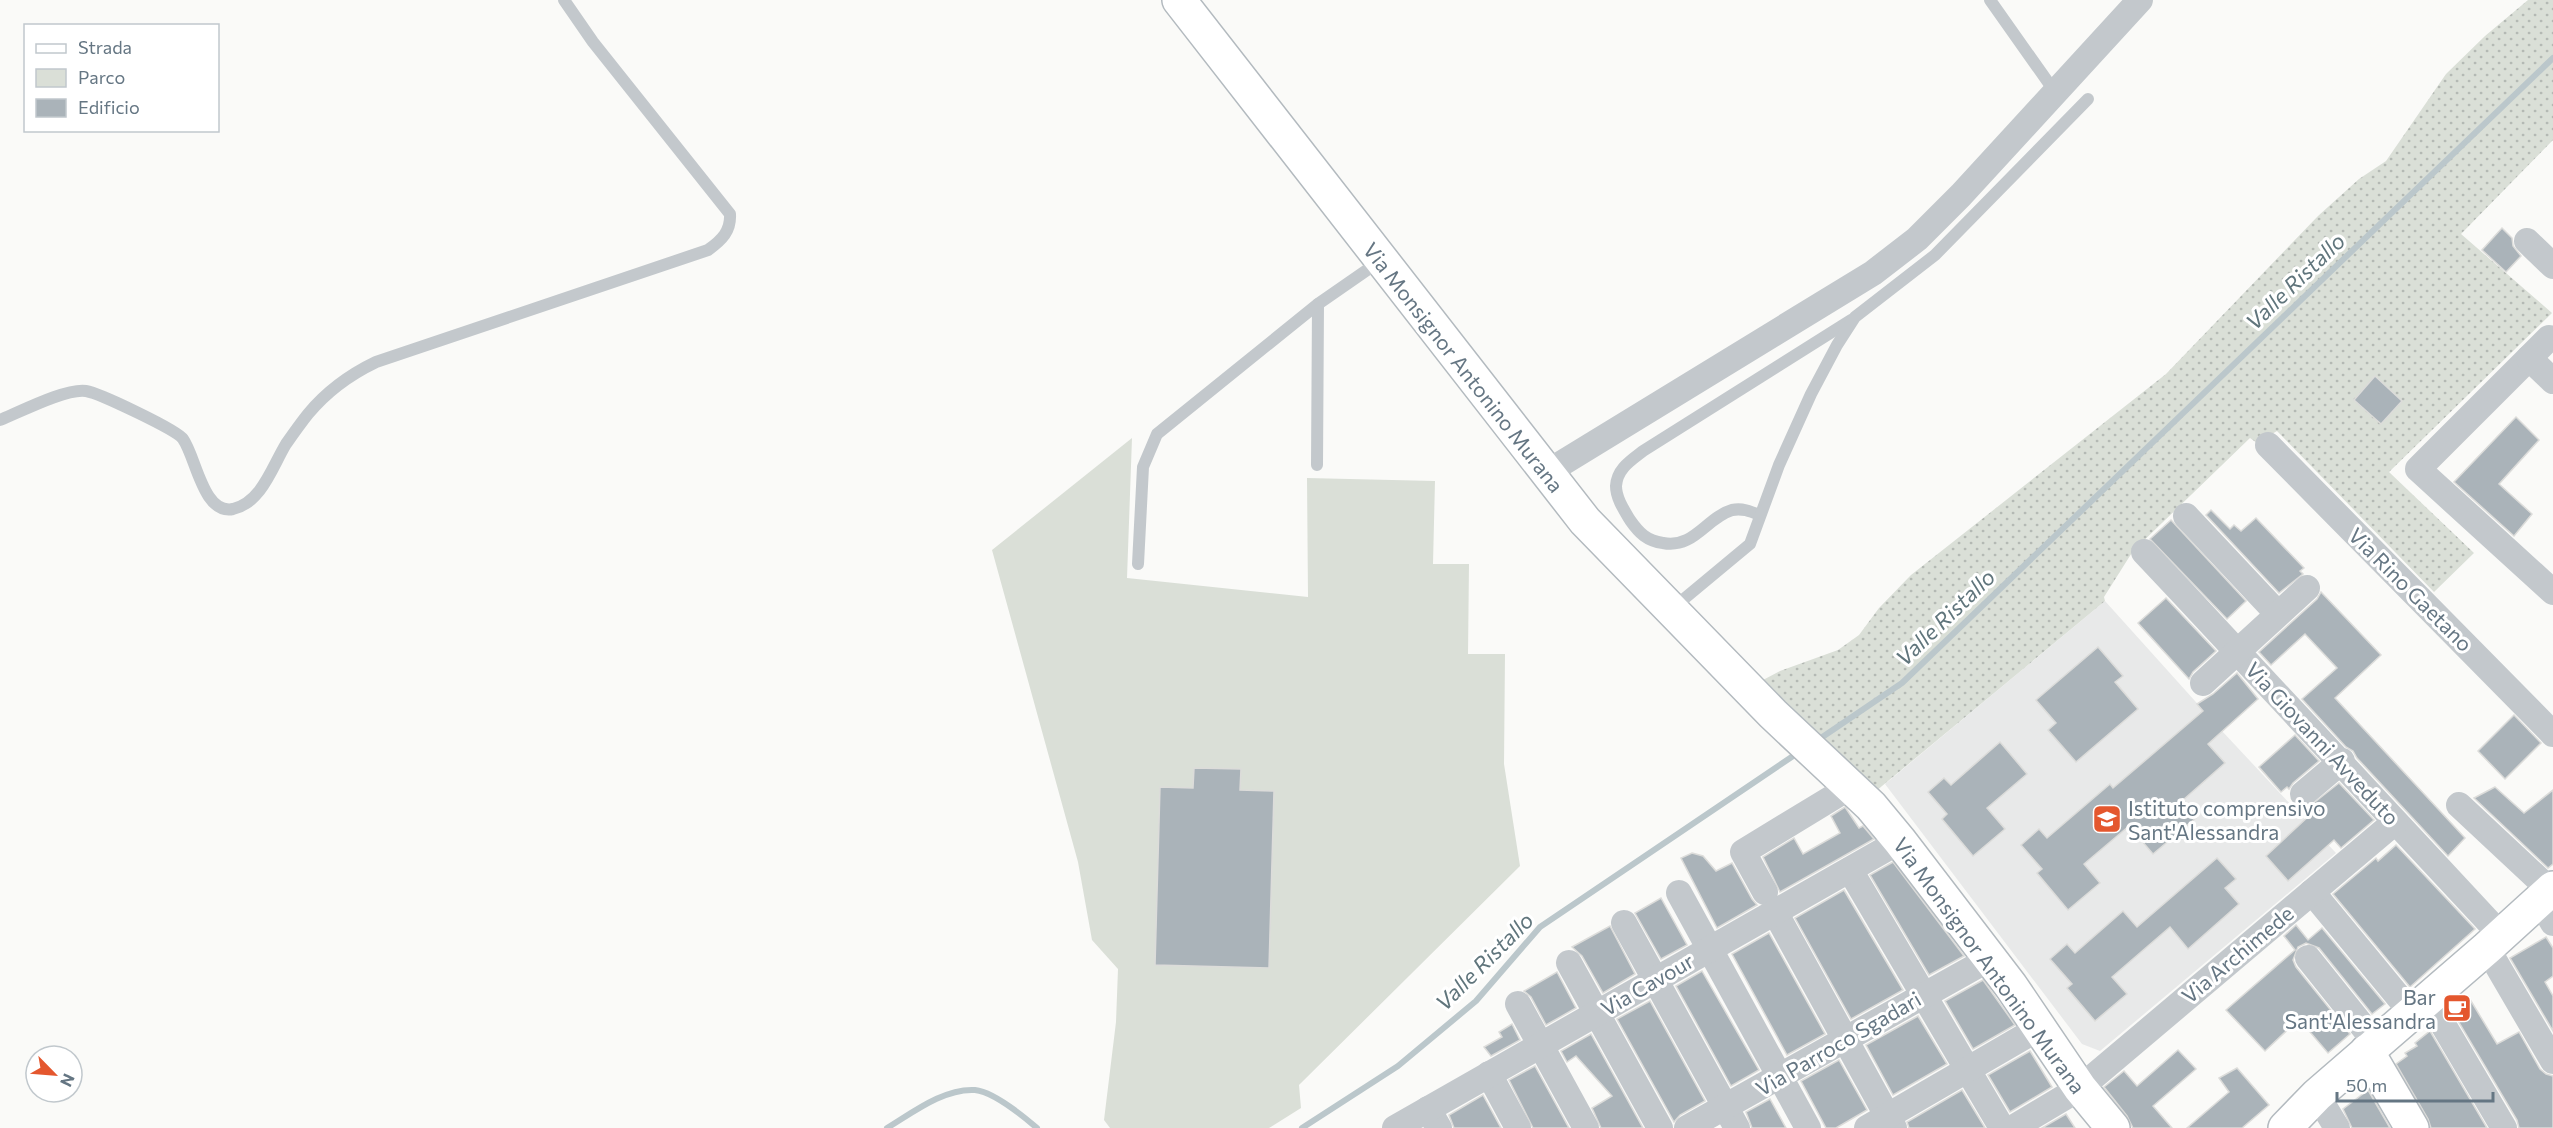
<svg xmlns="http://www.w3.org/2000/svg" width="2553" height="1128" viewBox="0 0 2553 1128" font-family="Commissioner,sans-serif">
<defs>
<pattern id="grass-dots" width="8" height="8" patternUnits="userSpaceOnUse" patternTransform="scale(1.5)"><rect width="8" height="8" fill="#dadfd7"/><path d="M2 2h.1M6 6h.1" fill="none" stroke="#b4b9b4" stroke-width="1.8" stroke-linecap="round"/></pattern>
</defs>
<rect width="100%" height="100%" fill="#fafaf8"/>
<polygon fill="#e8e9e9" points="2105,601 2222,731 2336,853 2100,1051 2082,1044 1885,784"/>
<polygon fill="url(#grass-dots)" points="2528,0 2553,0 2553,140 2461,234 2552,313 2389,472 2474,553 2434,592 2277,431 2257,443 2250,438 2133,551 2104,597 2105,601 1876,791 1849,769 1763,680 1780,671 1838,650 1859,635 1879,608 1911,575 2166,374 2318,216 2359,179 2386,161 2446,74 2485,36"/>
<polygon fill="#dadfd7" points="1132,438 1127,578 1308,597 1307,478 1435,481 1433,564 1469,564 1468,654 1505,654 1504,764 1520,866 1299,1085 1301,1108 1269,1128 1110,1128 1104,1120 1116,1022 1118,969 1092,940 1078,862 992,550"/>
<g fill="none" stroke-linecap="round" stroke-linejoin="round">
<g stroke="#bbc7cb" stroke-width="6">
<polyline points="1815,742 1902,683 2553,58"/>
<path d="M887 1128C912 1113 944 1088 975 1090 994 1092 1023 1116 1037 1128"/>
<polyline points="1302,1128 1398,1066 1476,1001 1540,927 1799,752"/>
</g>
</g>
<g fill="#aab3b9" stroke="#dcdcda" stroke-width="1.5">
<polygon points="2502,228 2512,238 2513,246 2521,256 2506,272 2482,250"/>
<polygon points="2375,376 2402,401 2381,424 2354,400"/>
<polygon points="2516,417 2539,440 2499,484 2532,514 2514,536 2454,482"/>
<polygon points="2211,510 2230,529 2234,525 2241,531 2256,518 2304,568 2300,571 2303,574 2279,593 2206,515"/>
<polygon points="2171,520 2246,601 2227,619 2150,539"/>
<polygon points="2321,592 2381,655 2335,698 2465,838 2448,856 2357,758 2353,751 2346,747 2302,699 2337,668 2305,634 2271,665 2259,652 2317,599"/>
<polygon points="2166,598 2216,651 2193,672 2189,679 2138,623"/>
<polygon points="2098,647 2123,676 2115,682 2138,709 2076,762 2048,730 2056,723 2036,700"/>
<polygon points="2237,673 2258,699 2208,744 2225,763 2183,800 2197,817 2153,854 2129,826 2084,864 2100,883 2068,910 2037,873 2042,869 2021,845 2039,829 2047,838 2110,784 2113,788 2203,711 2197,704 2213,694"/>
<polygon points="2514,715 2541,743 2505,779 2478,751"/>
<polygon points="2295,735 2319,761 2293,783 2289,789 2287,787 2281,792 2259,767"/>
<polygon points="2000,742 2027,774 1987,808 2005,829 1973,856 1942,819 1947,814 1928,792 1944,778 1951,785"/>
<polygon points="1194,768 1241,769 1240,790 1274,791 1269,968 1155,965 1160,787 1193,788"/>
<polygon points="2339,783 2374,820 2341,848 2334,840 2288,881 2266,856 2311,814 2306,809"/>
<polygon points="2495,787 2524,813 2553,790 2553,864 2548,868 2474,798"/>
<polygon points="1845,807 1859,828 1863,826 1874,839 1780,892 1763,857 1794,838 1803,854 1840,833 1831,816"/>
<polygon points="2396,845 2475,929 2410,987 2333,894 2376,858 2378,861"/>
<polygon points="1692,853 1703,856 1716,871 1732,863 1752,899 1757,905 1717,928 1681,858"/>
<polygon points="2217,858 2236,879 2225,888 2239,904 2188,949 2170,927 2112,977 2127,994 2095,1021 2067,988 2072,984 2050,959 2067,944 2075,953 2123,911 2137,927"/>
<polygon points="1893,862 1964,956 1929,975 1870,875"/>
<polygon points="1844,890 1903,990 1851,1019 1795,918"/>
<polygon points="1661,898 1687,945 1661,959 1635,913"/>
<polygon points="2296,925 2308,940 2322,928 2385,1004 2372,1014 2319,948 2306,943 2298,947 2293,960 2296,967 2350,1034 2328,1053 2299,1019 2265,1051 2226,1010 2295,950 2284,936"/>
<polygon points="1610,926 1635,974 1603,993 1582,956 1572,947"/>
<polygon points="1769,933 1825,1034 1787,1055 1732,954"/>
<polygon points="2546,937 2553,948 2553,976 2545,982 2553,996 2553,1031 2510,958"/>
<polygon points="1702,971 1759,1070 1731,1086 1676,986"/>
<polygon points="1557,972 1576,1008 1546,1025 1531,997 1524,991"/>
<polygon points="1983,980 2015,1025 1973,1049 1945,1001"/>
<polygon points="2468,996 2497,1044 2519,1032 2540,1069 2546,1074 2553,1076 2553,1128 2519,1128 2517,1120 2451,1009"/>
<polygon points="1650,1001 1705,1101 1680,1115 1674,1122 1617,1019"/>
<polygon points="1918,1016 1947,1064 1893,1095 1866,1045"/>
<polygon points="1512,1024 1520,1040 1491,1056 1484,1047 1502,1037 1499,1032"/>
<polygon points="2430,1031 2487,1128 2431,1128 2428,1119 2396,1064 2407,1056 2405,1053 2417,1046 2415,1043"/>
<polygon points="1591,1034 1643,1128 1601,1128 1592,1108 1612,1096 1576,1056 1567,1062 1561,1051"/>
<polygon points="2178,1050 2196,1069 2153,1106 2172,1128 2133,1128 2127,1116 2104,1087 2124,1071 2137,1086"/>
<polygon points="2030,1051 2052,1087 2010,1112 1988,1075"/>
<polygon points="1839,1060 1867,1110 1836,1128 1826,1128 1801,1081"/>
<polygon points="1535,1066 1569,1128 1533,1128 1509,1080"/>
<polygon points="2237,1068 2269,1105 2242,1128 2187,1128 2229,1092 2219,1078"/>
<polygon points="1962,1090 1985,1128 1909,1128 1907,1122"/>
<polygon points="2368,1090 2390,1128 2352,1128 2343,1109"/>
<polygon points="1483,1095 1501,1128 1454,1128 1449,1115"/>
<polygon points="1770,1099 1786,1128 1752,1128 1746,1112"/>
<polygon points="2066,1114 2075,1128 2042,1128"/>
</g>
<g fill="none" stroke-linecap="round" stroke-linejoin="round">
<g stroke="#b3babf" stroke-width="36">
<g id="secondary">
<polyline points="1179,0 1585,521 1773,714 1871,806 1900,841 2011,986 2080,1088 2113,1128"/>
<polyline points="2367,1051 2412,1128"/>
<polyline points="2285,1128 2317,1095 2487,948 2553,888"/>
</g>
</g>
<g stroke="#c3c8cc" stroke-width="12">
<polyline points="1990,0 2055,92"/>
<path d="M0 420C20 412 66 388 86 391 99 393 177 430 183 439 196 457 203 515 233 509 262 502 272 467 286 444 293 434 300 424 308 414 327 391 349 375 376 362L708 250C722 240 731 231 730 214L593 42 564 0"/>
<polyline points="1317,465 1318,304"/>
<path d="M1759 515C1750 511 1742 508 1732 510 1706 518 1694 549 1663 543 1647 541 1639 533 1630 520 1624 510 1616 498 1616 486 1617 469 1630 461 1643 451L1851 320"/>
<polyline points="1138,564 1143,467 1157,434 1318,304 1380,261"/>
<polyline points="1673,608 1750,544 1779,465 1811,394 1837,345 1855,317 1935,255 2088,99"/>
</g>
<g stroke="#c3c8cc" stroke-width="26">
<polyline points="2527,241 2553,266"/>
<polyline points="2549,338 2418,469 2553,592"/>
<polyline points="2529,358 2553,381"/>
<polyline points="2268,445 2553,734"/>
<polyline points="1546,473 1873,273 1917,239 1961,195 2140,0"/>
<polyline points="2186,516 2278,614"/>
<path d="M2144 552C2264 679 2382 808 2501 935"/>
<polyline points="2203,683 2307,588"/>
<polyline points="2303,794 2342,761"/>
<polyline points="2459,805 2550,890"/>
<polyline points="1850,870 2002,1128"/>
<polyline points="1765,892 1743,852 1850,787"/>
<polyline points="2312,892 2411,1012"/>
<polyline points="1679,893 1808,1128"/>
<polyline points="2539,899 2553,923"/>
<polyline points="1775,912 1894,1128"/>
<polyline points="1624,923 1737,1128"/>
<polyline points="2487,948 2553,1061"/>
<polyline points="2308,958 2376,1043"/>
<polyline points="1569,963 1660,1128"/>
<polyline points="2428,999 2504,1128"/>
<polyline points="1518,1004 1586,1128"/>
<polyline points="1489,1074 1518,1128"/>
<polyline points="2317,1095 2337,1128"/>
<polyline points="1428,1109 1439,1128"/>
<polyline points="1395,1128 1900,841"/>
<polyline points="1687,1128 1989,959"/>
<polyline points="1867,1128 2039,1028"/>
<polyline points="2013,1128 2080,1088 2395,822"/>
</g>
<use href="#secondary" stroke="#fff" stroke-width="33"/>
</g>
<defs>
<g id="school-square" transform="scale(1.5)"><rect x="-9" y="-9" width="18" height="18" rx="4" fill="#e4572e" stroke="#fff"/><path d="M0-5L7-2L0 1L-7-2ZM-4 1L0 2.5L4 1V4Q0 6-4 4Z" fill="#fff"/></g>
<g id="cafe-square" transform="scale(1.5)"><rect x="-9" y="-9" width="18" height="18" rx="4" fill="#e4572e" stroke="#fff"/><path d="M-5.5-4.5H6V0H3Q3 3.5 0 3.5H-2.5Q-5.5 3.5-5.5 0ZM3-3.2v2h1.7v-2ZM-6 4.5H4V6H-6Z" fill="#fff"/></g>
</defs>
<g fill-rule="evenodd">
<use href="#school-square" x="2107" y="819"/>
<use href="#cafe-square" x="2457" y="1008"/>
</g>
<g text-anchor="middle" dominant-baseline="central" stroke-width="6" stroke-linejoin="round" paint-order="stroke">
<g font-size="21" fill="#657683" stroke="#fff">
<text transform="translate(1464 367) rotate(52)">Via Monsignor Antonino Murana</text>
<text transform="translate(2411 589) rotate(45)">Via Rino Gaetano</text>
<text transform="translate(2323 743) rotate(47)">Via Giovanni Avveduto</text>
<text transform="translate(2237 954) rotate(-40)">Via Archimede</text>
<text transform="translate(1990 965) rotate(54)">Via Monsignor Antonino Murana</text>
<text transform="translate(1647 984) rotate(-30)">Via Cavour</text>
<text transform="translate(1838 1043) rotate(-30)">Via Parroco Sgadari</text>
</g>
<g font-size="21" fill="#657683" stroke="#fff" text-anchor="start">
<text x="2128" y="807">Istituto comprensivo<tspan x="2128" dy="24">Sant'Alessandra</tspan></text>
<text x="2436" y="996" text-anchor="end">Bar<tspan x="2436" dy="24">Sant'Alessandra</tspan></text>
</g>
<g font-size="22" font-style="italic" fill="#60757c" stroke="#fff">
<text transform="translate(2295 281) rotate(-44)">Valle Ristallo</text>
<text transform="translate(1945 617) rotate(-44)">Valle Ristallo</text>
<text transform="translate(1484 961) rotate(-45)">Valle Ristallo</text>
</g>
</g>
<rect x="24" y="24" width="195" height="108" fill="#ffffff" stroke="#c1c8cd" stroke-width="1.5"/>
<rect x="36" y="44" width="30" height="9" fill="#ffffff" stroke="#c1c8cd" stroke-width="1.5"/>
<text x="78" y="54" font-size="18" fill="#657683">Strada</text>
<rect x="36" y="69" width="30" height="18" fill="#dadfd7" stroke="#c1c8cd" stroke-width="1.5"/>
<text x="78" y="84" font-size="18" fill="#657683">Parco</text>
<rect x="36" y="99" width="30" height="18" fill="#aab3b9" stroke="#c1c8cd" stroke-width="1.5"/>
<text x="78" y="114" font-size="18" fill="#657683">Edificio</text>
<g transform="translate(54 1074) rotate(115)"><circle r="28" fill="#ffffff" stroke="#c1c8cd" stroke-width="1.5"/>
<path d="M0-4.5L10 22L0 15L-10 22Z" fill="#e4572e"/>
<text y="-9" font-size="16" font-weight="bold" text-anchor="middle" fill="#657683">N</text>
</g>
<path d="M2337 1092v9h156v-9" fill="none" stroke="#657683" stroke-width="3"/>
<text x="2346" y="1092" font-size="18" fill="#657683" stroke="#ffffff" stroke-width="4.5" paint-order="stroke">50 m</text>
</svg>
